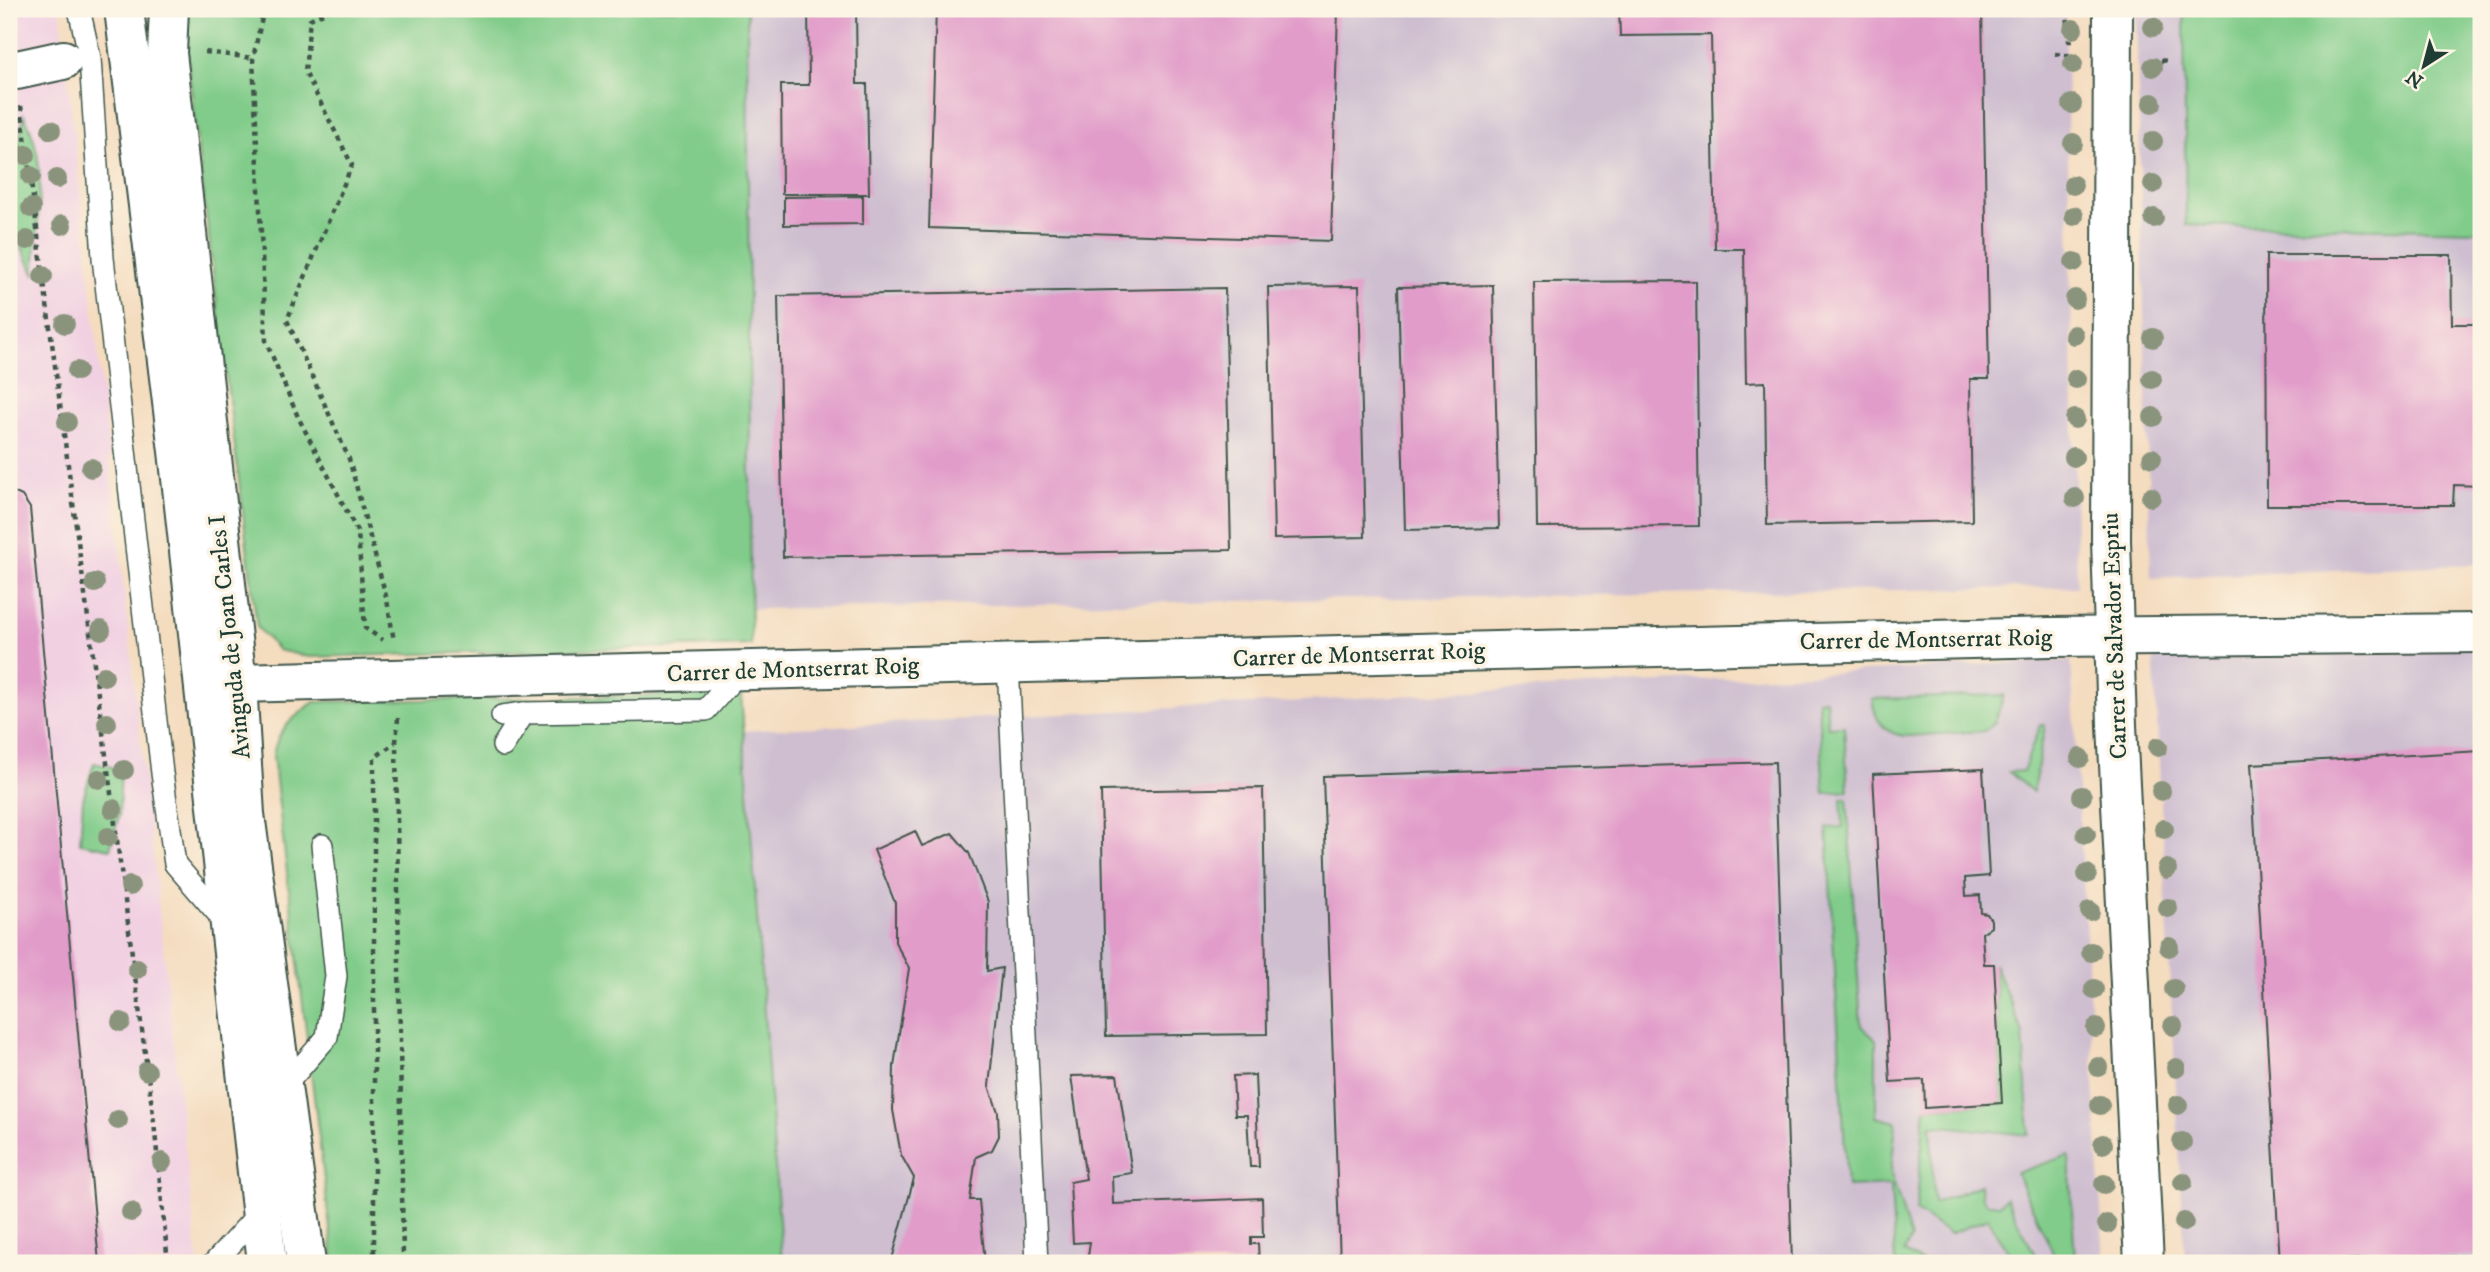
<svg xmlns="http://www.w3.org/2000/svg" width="2490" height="1272" viewBox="0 0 2490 1272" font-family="'IM FELL DW Pica',serif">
<rect width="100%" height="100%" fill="#fcf5e5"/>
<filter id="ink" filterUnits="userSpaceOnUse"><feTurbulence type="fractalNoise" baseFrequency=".0143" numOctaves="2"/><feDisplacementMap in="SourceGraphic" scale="14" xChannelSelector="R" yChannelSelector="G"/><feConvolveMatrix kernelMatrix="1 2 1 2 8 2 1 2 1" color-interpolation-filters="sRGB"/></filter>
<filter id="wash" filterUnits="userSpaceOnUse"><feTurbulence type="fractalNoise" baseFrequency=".00686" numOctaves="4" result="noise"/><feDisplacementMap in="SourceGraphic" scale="28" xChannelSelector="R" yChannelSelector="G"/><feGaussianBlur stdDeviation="1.57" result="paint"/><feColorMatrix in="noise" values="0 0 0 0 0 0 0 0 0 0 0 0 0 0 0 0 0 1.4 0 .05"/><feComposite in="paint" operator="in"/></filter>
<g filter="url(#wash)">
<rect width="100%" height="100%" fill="#f4dcbf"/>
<polygon fill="#f1d0e2" points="9,9 60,9 198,1263 9,1263"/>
<g fill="#cebed0">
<polygon points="747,9 2065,9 2077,587 750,609"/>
<polygon points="2136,9 2481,9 2481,564 2151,578"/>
<polygon points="2481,636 2481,1263 2185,1263 2153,648"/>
<polygon points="2071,660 2104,1263 782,1263 742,731"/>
</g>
<g fill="#81cc8a" stroke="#50845f" stroke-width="2">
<polygon points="183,9 747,9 751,645 309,657 278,650 257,627 193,108"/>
<polygon points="2184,9 2481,9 2481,231 2186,225"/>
<path d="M24 115C52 168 34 219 35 275 0 212 11 183 24 115Z"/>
<path d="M741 694 782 1263H334L273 756C277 729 293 718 314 702Z"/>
<path d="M2004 695 1994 724 1984 731 1909 736C1886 736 1875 721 1872 699Z"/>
<polygon points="1826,699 1828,727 1844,726 1848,791 1824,793 1818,700"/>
<polygon points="2040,725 2045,725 2033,792 2009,772 2023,771"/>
<polygon points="94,763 121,769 119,815 110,849 80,843 83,799"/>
<polygon points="1847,798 1861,1026 1876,1040 1876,1117 1896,1122 1891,1173 1911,1239 1904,1252 1925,1263 1895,1263 1891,1185 1847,1187 1827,828 1843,827 1841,799"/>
<polygon points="1994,964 2023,1033 2029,1135 1931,1125 1934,1203 1980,1185 1982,1198 1987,1204 1999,1204 2006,1198 2039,1263 2015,1263 1988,1218 1950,1234 1916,1211 1925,1108 2002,1103"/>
<polygon points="2069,1155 2075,1263 2058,1263 2016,1173"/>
</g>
<g id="blocks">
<g fill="#e19cc9">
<polygon points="808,9 856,9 857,84 867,84 869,194 782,194 781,85 809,85"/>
<polygon points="936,9 1338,9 1331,241 929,228"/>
<polygon points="1619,9 1982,9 1989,379 1970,379 1972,521 1767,525 1765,382 1746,383 1744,249 1715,249 1711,35 1620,36"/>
<polygon points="863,196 863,224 784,225 784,197"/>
<polygon points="2266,255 2451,255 2452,324 2481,324 2481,486 2454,485 2453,505 2267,505"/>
<polygon points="1696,281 1699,526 1537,527 1534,282"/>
<polygon points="1493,285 1499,528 1405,530 1398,287"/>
<polygon points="1359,286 1365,537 1274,539 1268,287"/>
<polygon points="1225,288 1231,550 783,557 778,296"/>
<polygon points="9,490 22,496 30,508 99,1263 9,1263"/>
<polygon points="2481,751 2481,1255 2280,1263 2251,764"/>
<polygon points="1775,762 1792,1263 1340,1263 1323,776"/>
<polygon points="1983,769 1989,876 1965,878 1966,896 1980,895 1981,913 1987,914 1991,920 1991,927 1982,933 1984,964 1994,964 2002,1103 1925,1108 1924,1080 1890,1082 1873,774"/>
<polygon points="1263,788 1267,1034 1106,1036 1101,791"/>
<polygon points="915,831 922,846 952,833 969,853 988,902 987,971 1002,968 989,1086 998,1112 999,1136 992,1150 976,1157 970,1200 979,1200 985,1263 891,1263 914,1178 901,1155 893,1110 894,1066 909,968 895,942 895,903 874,850"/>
<polygon points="1117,1075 1132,1173 1112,1176 1113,1204 1262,1198 1263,1237 1251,1237 1251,1244 1258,1244 1259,1263 1087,1263 1090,1242 1073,1243 1070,1182 1086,1179 1071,1076"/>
<polygon points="1255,1075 1259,1167 1250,1167 1247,1115 1235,1115 1233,1076"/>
</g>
</g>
</g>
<g filter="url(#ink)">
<use href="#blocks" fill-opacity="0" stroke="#3f5549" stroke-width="2"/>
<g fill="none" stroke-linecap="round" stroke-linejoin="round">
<g stroke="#3f5549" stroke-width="24">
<g id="lane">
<polyline points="79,9 90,58 103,258 162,773 175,864 226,923"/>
<polyline points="1008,664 1037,1263"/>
<polyline points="502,716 524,713 706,710 739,672"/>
<polyline points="503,746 524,713"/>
<polyline points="283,1088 327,1037 336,976 322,845"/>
<polyline points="214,1263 260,1212"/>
</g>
</g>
<g stroke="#3f5549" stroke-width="42">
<g id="street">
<polyline points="124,9 178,451 267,1263"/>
<polyline points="169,9 167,53 237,683 245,814 306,1263"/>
<polyline points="2113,9 2111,540 2117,725 2144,1263"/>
<polyline points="9,68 17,70 63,60"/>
<polyline points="237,683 2050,637 2481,633"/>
</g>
</g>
<g stroke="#3f5549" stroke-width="4.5" stroke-dasharray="5 5" stroke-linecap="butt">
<polyline points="264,9 253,58 266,341 298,417 358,533 365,628 383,640"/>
<polyline points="332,9 310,19 305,72 352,165 287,320 349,459 387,600 394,641"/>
<polyline points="2067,9 2069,41 2075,41"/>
<polyline points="205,52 253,58"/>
<polyline points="2055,54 2077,56"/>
<polyline points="2151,60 2171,61"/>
<polyline points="21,106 154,1122 168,1263"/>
<polyline points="398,718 396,743 403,1263"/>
<polyline points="374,1263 374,758 395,743"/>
</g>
<use href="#lane" stroke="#fff" stroke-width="21"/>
<use href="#street" stroke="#fff" stroke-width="38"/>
</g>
<g fill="#8a947c">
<circle cx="2153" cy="27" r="10"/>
<circle cx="2073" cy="29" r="10"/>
<circle cx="2073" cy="64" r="10"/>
<circle cx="2153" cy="67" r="10"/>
<circle cx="2152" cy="103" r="10"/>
<circle cx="2072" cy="104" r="10"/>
<circle cx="51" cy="130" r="10"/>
<circle cx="2153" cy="141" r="10"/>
<circle cx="2073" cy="143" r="10"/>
<circle cx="26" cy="155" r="10"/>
<circle cx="31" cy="176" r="10"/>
<circle cx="57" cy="179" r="10"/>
<circle cx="2153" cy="184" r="10"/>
<circle cx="2073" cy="185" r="10"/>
<circle cx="31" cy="208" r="10"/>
<circle cx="2074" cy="216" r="10"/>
<circle cx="2154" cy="218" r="10"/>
<circle cx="62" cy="225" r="10"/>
<circle cx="27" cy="240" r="10"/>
<circle cx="2074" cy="262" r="10"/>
<circle cx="43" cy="276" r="10"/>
<circle cx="2075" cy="299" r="10"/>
<circle cx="65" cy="324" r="10"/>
<circle cx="2074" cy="335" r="10"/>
<circle cx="2153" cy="338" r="10"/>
<circle cx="77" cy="371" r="10"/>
<circle cx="2076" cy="379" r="10"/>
<circle cx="2152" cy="379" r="10"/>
<circle cx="2153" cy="417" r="10"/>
<circle cx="2075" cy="419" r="10"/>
<circle cx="67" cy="422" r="10"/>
<circle cx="2074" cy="457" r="10"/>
<circle cx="2152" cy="458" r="10"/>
<circle cx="91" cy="468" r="10"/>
<circle cx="2151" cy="497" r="10"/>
<circle cx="2075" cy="498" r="10"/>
<circle cx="95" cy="583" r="10"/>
<circle cx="101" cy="630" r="10"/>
<circle cx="104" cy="676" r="10"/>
<circle cx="107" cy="723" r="10"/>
<circle cx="2158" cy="747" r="10"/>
<circle cx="2080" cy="758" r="10"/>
<circle cx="124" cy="770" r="10"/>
<circle cx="99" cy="779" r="10"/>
<circle cx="2161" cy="791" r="10"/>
<circle cx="2082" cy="796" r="10"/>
<circle cx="113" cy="809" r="10"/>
<circle cx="2164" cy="829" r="10"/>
<circle cx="2086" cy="834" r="10"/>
<circle cx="108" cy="837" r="10"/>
<circle cx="2167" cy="869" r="10"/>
<circle cx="2087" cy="874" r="10"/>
<circle cx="130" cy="886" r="10"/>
<circle cx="2168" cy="908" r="10"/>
<circle cx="2090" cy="911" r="10"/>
<circle cx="2169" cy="947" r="10"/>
<circle cx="2091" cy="952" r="10"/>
<circle cx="137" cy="969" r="10"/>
<circle cx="2094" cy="989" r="10"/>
<circle cx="2174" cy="989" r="10"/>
<circle cx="121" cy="1022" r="10"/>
<circle cx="2173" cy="1026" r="10"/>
<circle cx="2096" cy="1028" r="10"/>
<circle cx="2098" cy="1067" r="10"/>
<circle cx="2176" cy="1068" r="10"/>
<circle cx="147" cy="1071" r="10"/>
<circle cx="2100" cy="1105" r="10"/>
<circle cx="2178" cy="1105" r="10"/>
<circle cx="118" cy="1120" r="10"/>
<circle cx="2182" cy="1142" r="10"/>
<circle cx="2103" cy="1144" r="10"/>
<circle cx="162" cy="1162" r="10"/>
<circle cx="2183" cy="1182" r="10"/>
<circle cx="2104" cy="1184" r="10"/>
<circle cx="131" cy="1212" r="10"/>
<circle cx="2184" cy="1222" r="10"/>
<circle cx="2107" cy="1224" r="10"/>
</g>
</g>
<g text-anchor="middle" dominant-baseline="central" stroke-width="7" stroke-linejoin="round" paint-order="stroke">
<g font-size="24" fill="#1f3d34" stroke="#fcf5e5">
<text transform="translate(2115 636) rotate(-92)">Carrer de Salvador Espriu</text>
<text transform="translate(230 637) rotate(-96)">Avinguda de Joan Carles I</text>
<text transform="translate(1926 640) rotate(-1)">Carrer de Montserrat Roig</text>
<text transform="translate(1359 655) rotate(-2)">Carrer de Montserrat Roig</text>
<text transform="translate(793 670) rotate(-2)">Carrer de Montserrat Roig</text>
</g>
</g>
<rect width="2490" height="1272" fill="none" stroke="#fcf5e5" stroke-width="35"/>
<g transform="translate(2424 66) rotate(216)" stroke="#fcf5e5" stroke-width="5" paint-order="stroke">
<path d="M0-5L12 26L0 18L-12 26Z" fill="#1f3d34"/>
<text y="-10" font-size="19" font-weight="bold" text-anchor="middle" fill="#1f3d34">N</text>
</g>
</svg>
